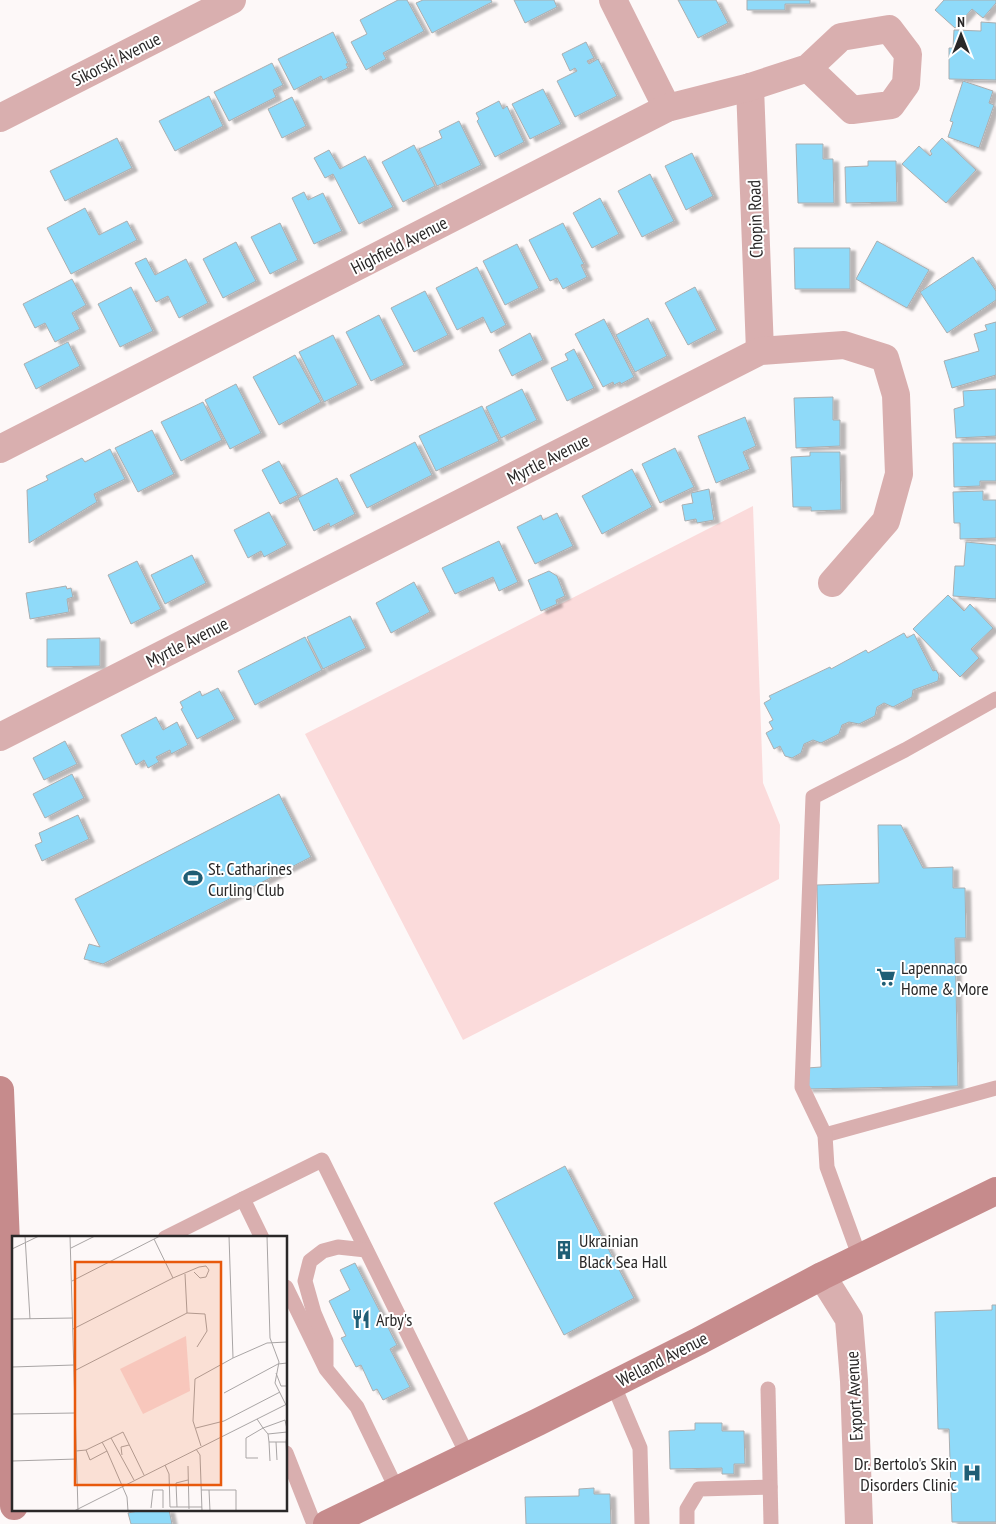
<svg xmlns="http://www.w3.org/2000/svg" width="996" height="1524" viewBox="0 0 996 1524" font-family="'PT Sans Narrow',sans-serif">
<defs>
<filter id="shadow"><feDropShadow dx="5.5" dy="3" stdDeviation="1" flood-color="#0004"/></filter>
</defs>
<rect width="100%" height="100%" fill="#fdf8f8"/>
<polygon fill="#fbdbdb" points="753,506 763,783 780,825 779,879 463,1040 305,734"/>
<g fill="#8fdaf9" stroke="#aaaeb0" filter="url(#shadow)">
<polygon points="398,0 407,0 424,31 383,53 386,59 366,70 351,42 367,34 360,20"/>
<polygon points="423,0 491,0 492,2 432,33 416,3"/>
<polygon points="514,0 554,0 557,7 525,23"/>
<polygon points="678,0 716,0 728,23 698,38"/>
<polygon points="747,0 810,0 810,4 785,4 785,10 747,10"/>
<polygon points="944,0 996,0 996,3 983,18 972,9 955,28 935,10"/>
<polygon points="981,22 996,23 996,80 949,79 949,48 953,48 954,30 981,31"/>
<polygon points="333,32 348,63 346,64 348,68 323,80 321,76 294,90 278,59"/>
<polygon points="586,42 594,58 587,61 589,64 598,59 617,96 575,117 557,81 577,71 575,68 570,71 562,54"/>
<polygon points="272,63 283,85 273,90 276,97 229,121 214,92"/>
<polygon points="963,81 993,91 989,103 994,105 979,148 948,137 953,122 950,121"/>
<polygon points="543,89 561,124 530,139 512,104"/>
<polygon points="209,96 223,126 175,151 159,121"/>
<polygon points="292,97 306,126 282,138 268,109"/>
<polygon points="499,101 503,109 507,106 524,142 495,157 477,121 479,119 476,113"/>
<polygon points="459,121 481,165 437,186 419,149 442,138 439,131"/>
<polygon points="117,138 132,168 65,201 50,171"/>
<polygon points="942,138 976,170 946,203 902,164 919,146 930,156 932,154 930,151"/>
<polygon points="796,144 823,144 823,159 833,159 834,203 798,203"/>
<polygon points="414,145 435,186 403,202 382,162"/>
<polygon points="329,150 340,169 365,156 393,207 359,224 333,174 325,178 314,158"/>
<polygon points="692,153 713,196 686,210 665,166"/>
<polygon points="868,161 896,161 897,202 846,203 845,167 868,166"/>
<polygon points="650,174 674,221 642,237 618,191"/>
<polygon points="304,192 308,200 323,193 342,231 314,244 292,198"/>
<polygon points="600,198 619,234 592,248 573,213"/>
<polygon points="85,208 99,235 127,221 137,240 71,274 47,228"/>
<polygon points="280,223 298,260 270,274 251,237"/>
<polygon points="563,223 584,264 581,265 587,277 563,289 557,278 550,281 529,240"/>
<polygon points="877,241 929,270 907,308 856,279"/>
<polygon points="236,242 256,281 223,298 203,259"/>
<polygon points="517,244 539,288 505,305 483,261"/>
<polygon points="794,248 850,248 850,289 795,289"/>
<polygon points="973,257 996,291 996,300 947,333 920,292"/>
<polygon points="146,258 155,275 186,259 208,303 179,318 168,296 156,302 135,263"/>
<polygon points="477,267 506,325 491,333 483,317 457,330 436,288"/>
<polygon points="72,279 86,305 72,313 80,329 55,342 45,323 35,328 23,304"/>
<polygon points="131,287 153,331 120,347 98,304"/>
<polygon points="695,287 717,330 688,345 665,303"/>
<polygon points="425,291 448,335 414,352 391,308"/>
<polygon points="379,315 404,365 371,381 346,332"/>
<polygon points="648,318 667,356 635,372 616,335"/>
<polygon points="604,319 634,377 621,384 620,382 614,385 613,382 603,387 575,334"/>
<polygon points="996,322 996,375 952,388 944,361 979,351 974,334 987,330 985,325"/>
<polygon points="530,333 543,360 512,376 499,350"/>
<polygon points="333,335 358,385 324,402 299,352"/>
<polygon points="68,342 80,366 36,389 24,364"/>
<polygon points="574,349 594,388 567,401 551,368 568,360 565,354"/>
<polygon points="295,355 321,402 279,425 253,377"/>
<polygon points="236,384 261,433 230,449 205,400"/>
<polygon points="522,389 537,420 501,438 486,407"/>
<polygon points="996,389 996,436 956,438 954,409 964,406 963,391"/>
<polygon points="833,397 833,420 840,420 840,446 796,448 794,398"/>
<polygon points="203,402 222,440 181,461 161,422"/>
<polygon points="482,406 499,441 436,471 419,436"/>
<polygon points="745,417 756,446 743,452 750,469 716,483 698,436"/>
<polygon points="152,430 174,474 138,492 115,448"/>
<polygon points="415,442 432,475 367,508 350,475"/>
<polygon points="953,443 996,443 996,481 980,481 980,486 954,487"/>
<polygon points="675,448 694,487 660,503 642,464"/>
<polygon points="110,449 125,479 94,494 97,502 29,543 27,490 48,480 46,476 82,458 85,462"/>
<polygon points="810,452 840,452 841,510 811,511 811,507 793,507 791,457 810,456"/>
<polygon points="279,461 298,495 280,504 262,470"/>
<polygon points="632,469 652,507 602,534 582,496"/>
<polygon points="337,478 355,514 330,527 329,523 314,531 298,498"/>
<polygon points="709,489 714,520 697,523 696,519 685,521 682,505 693,503 691,493"/>
<polygon points="983,491 983,500 996,500 996,538 960,539 960,523 954,523 953,492"/>
<polygon points="269,512 287,545 264,557 261,551 248,558 234,530"/>
<polygon points="557,513 573,546 535,564 517,527 541,515 543,520"/>
<polygon points="499,541 518,582 499,591 493,577 455,594 442,568"/>
<polygon points="966,542 996,545 996,599 953,596 955,566 964,566"/>
<polygon points="192,555 206,583 165,604 151,575"/>
<polygon points="137,561 161,609 131,624 108,575"/>
<polygon points="549,571 557,576 565,596 556,600 557,604 541,611 528,580"/>
<polygon points="414,582 430,612 391,633 376,603"/>
<polygon points="66,586 67,589 71,588 73,597 67,599 69,612 30,619 26,593"/>
<polygon points="948,595 964,611 970,604 993,628 971,649 979,658 960,677 913,629"/>
<polygon points="350,616 366,648 323,669 307,637"/>
<polygon points="904,633 907,638 914,634 933,671 936,670 939,675 938,681 913,690 912,697 893,707 884,703 877,707 875,716 859,724 849,722 842,725 839,734 821,743 813,740 804,744 801,753 792,758 785,756 780,746 774,749 766,733 773,729 769,722 773,720 764,703 771,699 769,696 830,667 831,669 866,650 868,653"/>
<polygon points="305,637 322,670 255,705 238,671"/>
<polygon points="100,638 100,666 47,667 47,639"/>
<polygon points="218,688 235,719 197,739 181,709 183,708 180,702 200,691 202,696"/>
<polygon points="156,717 163,730 177,722 188,745 171,754 170,750 156,757 159,762 148,768 144,760 136,765 121,735"/>
<polygon points="65,741 77,764 44,780 33,758"/>
<polygon points="72,774 84,798 45,818 33,794"/>
<polygon points="279,794 311,857 103,964 84,959 89,944 100,947 75,899"/>
<polygon points="78,815 89,839 42,861 35,845 42,842 39,833"/>
<polygon points="878,825 901,825 923,868 953,867 953,888 965,888 966,938 955,938 958,1086 807,1089 807,1068 821,1067 817,885 879,883"/>
<polygon points="565,1166 634,1298 564,1335 494,1203"/>
<polygon points="355,1263 397,1345 390,1349 410,1387 383,1400 377,1389 373,1391 361,1365 356,1367 341,1338 346,1336 329,1301 350,1290 340,1270"/>
<polygon points="992,1305 996,1305 996,1522 952,1522 949,1429 938,1429 935,1312 992,1310"/>
<polygon points="695,1423 722,1423 722,1431 744,1431 745,1464 734,1464 734,1474 722,1474 722,1468 670,1469 669,1431 695,1430"/>
<polygon points="594,1488 594,1494 610,1494 611,1524 526,1524 525,1497 579,1496 579,1489"/>
<polygon points="143,1510 169,1510 172,1524 131,1524 128,1513"/>
</g>
<g fill="none" stroke-linecap="round" stroke-linejoin="round">
<g stroke="#d9afaf" stroke-width="15">
<polyline points="825,1135 996,1088"/>
<polyline points="165,1238 243,1199"/>
<polyline points="262,1238 243,1199 322,1160 468,1456"/>
<polyline points="860,1258 827,1167 825,1135 802,1087 813,797 905,750 996,699"/>
<polyline points="286,1287 326,1369 357,1407 397,1490"/>
<polyline points="326,1365 326,1341 314,1313 305,1281 310,1261 323,1251 338,1247 366,1250"/>
<polyline points="613,1384 640,1448 642,1524"/>
<polyline points="768,1389 771,1524"/>
<polyline points="286,1453 314,1524"/>
<polyline points="687,1524 687,1509 699,1489 770,1487"/>
</g>
<g stroke="#d9afaf" stroke-width="28">
<polyline points="613,0 667,108"/>
<polyline points="750,87 760,351"/>
<polyline points="0,118 232,0"/>
<polyline points="0,449 667,108 750,87 808,68 841,37 889,29 908,54 906,84 891,105 852,110 808,68"/>
<polyline points="0,737 760,351 844,345 885,358 896,395 899,474 886,521 832,583"/>
<polyline points="822,1276 849,1319 854,1381 859,1524"/>
</g>
<g stroke="#c68b8c" stroke-width="28">
<polyline points="0,1090 10,1347 14,1506"/>
<polyline points="327,1524 538,1422 699,1341 822,1276 996,1191"/>
</g>
</g>
<defs>
<g id="stadium-bare" transform="scale(1.5)"><path d="M0-5a6.5 5 0 1 0 0 10a6.5 5 0 1 0 0-10ZM-3.5-1.8h7v3.6h-7Z" fill="#205e75" stroke="#fff" stroke-width="2.5" paint-order="stroke"/></g>
<g id="supermarket-bare" transform="scale(1.5)"><path d="M-6-5.5h2.5l.6 2H6L4.5 2H-2.5L-4.4-4H-6ZM-1.5 3.2a1.3 1.3 0 1 0 .1 0ZM3 3.2a1.3 1.3 0 1 0 .1 0Z" fill="#205e75" stroke="#fff" stroke-width="2.5" paint-order="stroke"/></g>
<g id="building-bare" transform="scale(1.5)"><path d="M-4-6H4V6H1V3H-1V6H-4ZM-2.5-4.3h1.7v1.8h-1.7ZM.8-4.3h1.7v1.8H.8ZM-2.5-1h1.7V.8h-1.7ZM.8-1h1.7V.8H.8Z" fill="#205e75" stroke="#fff" stroke-width="2.5" paint-order="stroke"/></g>
<g id="restaurant-bare" transform="scale(1.5)"><path d="M-5-6h1v4h1v-4h1v4h1v-4h1v5L-1.5 .5V6h-2V.5L-5-1ZM5-6V6H3V1.5H1.5Q1.5-4 5-6Z" fill="#205e75" stroke="#fff" stroke-width="2.5" paint-order="stroke"/></g>
<g id="hospital-bare" transform="scale(1.5)"><path d="M-5-5h3v3.5h4V-5h3V5h-3V1.5h-4V5h-3Z" fill="#205e75" stroke="#fff" stroke-width="2.5" paint-order="stroke"/></g>
</defs>
<g fill-rule="evenodd">
<use href="#stadium-bare" x="193" y="878"/>
<use href="#supermarket-bare" x="886" y="977"/>
<use href="#building-bare" x="564" y="1250"/>
<use href="#restaurant-bare" x="361" y="1319"/>
<use href="#hospital-bare" x="972" y="1473"/>
</g>
<g text-anchor="middle" dominant-baseline="central" stroke-width="4" stroke-linejoin="round" paint-order="stroke">
<g font-size="18" fill="#2a2828" stroke="#fff">
<text transform="translate(116 59) rotate(-27)">Sikorski Avenue</text>
<text transform="translate(755 219) rotate(-92)">Chopin Road</text>
<text transform="translate(399 245) rotate(-27)">Highfield Avenue</text>
<text transform="translate(548 459) rotate(-27)">Myrtle Avenue</text>
<text transform="translate(187 642) rotate(-27)">Myrtle Avenue</text>
<text transform="translate(662 1359) rotate(-27)">Welland Avenue</text>
<text transform="translate(854 1396) rotate(-93)">Export Avenue</text>
</g>
<g font-size="18" fill="#2a2828" stroke="#fff" text-anchor="start">
<text x="208" y="868">St. Catharines<tspan x="208" dy="21">Curling Club</tspan></text>
<text x="901" y="967">Lapennaco<tspan x="901" dy="21">Home &amp; More</tspan></text>
<text x="579" y="1240">Ukrainian<tspan x="579" dy="21">Black Sea Hall</tspan></text>
<text x="376" y="1319">Arby's</text>
<text x="957" y="1463" text-anchor="end">Dr. Bertolo's Skin<tspan x="957" dy="21">Disorders Clinic</tspan></text>
</g>
</g>
<g transform="translate(12 1236)">
<rect width="275" height="275" fill="#fdf8f8"/>
<path d="M174 100 178 155 131 178 108 133Z" fill="#fbdbdb"/>
<path fill="none" stroke="#a9a5a5" stroke-width="1" d="M13 0 18 83M58 0 66 275M217 0 221 122 255 107 275 106M255 0 258 102 267 126 263 147 274 169M142 3 161 42M59 12 83 0M0 13 27 0M173 38 175 77M60 45 148 0M0 83 61 82M61 93 161 42 187 31 194 30 197 34 194 41 188 42 182 36M0 131 62 129M62 135 175 77 193 78 195 95 185 111M264 137 269 150H275M212 157 266 128 275 127M0 178 63 177M245 183 251 192 234 202V222H246M184 192 212 185 268 156M275 193 273 184 251 192 256 198 275 196M256 198 257 206H274L275 199M257 206 258 225M264 206 265 224M274 206 275 224M189 210 181 185 183 143 221 122M184 213 188 219 190 275M74 214 78 224 95 215 90 206M64 215 74 214 99 202M95 215 115 261 116 275M110 219 109 211 117 209M0 225 65 223M153 229 157 238 158 271H190M176 230 177 273M122 244 99 202 111 196 132 239M189 254H224V275M197 254 198 275M165 271 164 247 176 244M139 272 141 254H151V272M62 275 275 168"/>
<path fill="#e8590c" fill-opacity="0.15" stroke="#e8590c" stroke-width="2.5" d="M63 26H209V249H63Z"/>
<rect width="275" height="275" fill="none" stroke="#2a2828" stroke-width="2.5"/>
</g>
<g transform="translate(961 35)" stroke="#ffffff" stroke-width="4" paint-order="stroke">
<path d="M0-4L9 19L0 12L-9 19Z" fill="#2a2828"/>
<text y="-8" font-size="14" font-weight="bold" text-anchor="middle" fill="#2a2828">N</text>
</g>
</svg>
